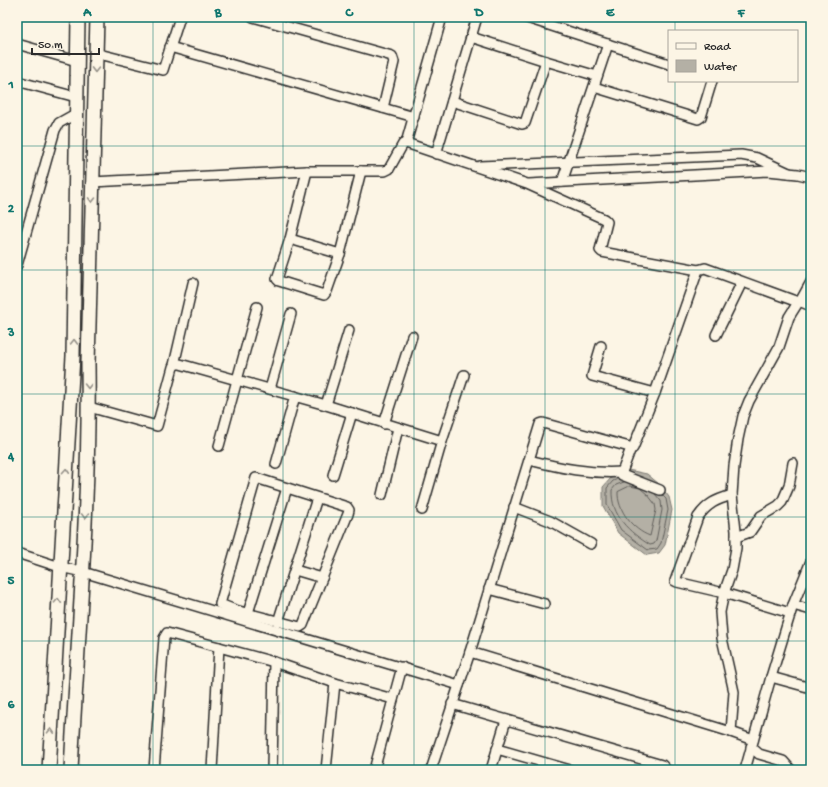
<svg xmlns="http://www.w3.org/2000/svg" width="828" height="787" viewBox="0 0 828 787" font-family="'Gochi Hand',sans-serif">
<rect width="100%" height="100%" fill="#fcf5e5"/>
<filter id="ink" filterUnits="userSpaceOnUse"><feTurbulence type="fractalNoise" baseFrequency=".025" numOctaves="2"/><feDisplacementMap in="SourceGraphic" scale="8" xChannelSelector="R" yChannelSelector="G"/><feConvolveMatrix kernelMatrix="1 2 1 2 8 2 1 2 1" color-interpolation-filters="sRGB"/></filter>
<g filter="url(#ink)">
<polygon fill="#b4b0a5" stroke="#7d7b74" points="628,470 647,474 659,484 669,497 672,510 665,545 659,553 647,555 618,533 603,506 603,487 611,478"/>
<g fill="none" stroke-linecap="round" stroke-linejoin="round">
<g stroke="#62605c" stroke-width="1">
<polyline points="618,479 613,481 607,488 607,505 621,530 648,550 657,549 661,543 668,510 666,499 662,495"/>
<path d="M624 482 616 485 612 490C611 516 629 532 650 545L654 544 656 541 662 510 661 501 655 494"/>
<path d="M630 486 640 488 648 495 655 504 656 510 650 536C633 530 617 510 618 492Z"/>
</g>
<g stroke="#2b2b2b" stroke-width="12">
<g id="minor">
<polyline points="253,17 392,56 394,62 383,108"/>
<polyline points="524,17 669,64"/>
<polyline points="471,37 546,61 597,76"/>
<polyline points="17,44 77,61"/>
<polyline points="170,47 414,117"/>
<polyline points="95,53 163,70 180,17"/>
<polyline points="17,81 76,97"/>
<polyline points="594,87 698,119 701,117 712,81"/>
<polyline points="452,101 522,124 525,123 546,61"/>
<polyline points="406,143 442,17"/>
<polyline points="436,154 477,17"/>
<polyline points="480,166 741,155 757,158 789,173"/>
<polyline points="307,171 290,239 277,279 279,281 324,295 327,291 340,254 361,171"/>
<polyline points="92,182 307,171 385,171 389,169 403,144 406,143 527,184 604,219 607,222 600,250 602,252 698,270"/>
<polyline points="562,182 608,44"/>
<polyline points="529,184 768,171 798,174 811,177"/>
<polyline points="290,239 340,254"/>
<polyline points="17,265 55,130 59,123 77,113"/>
<polyline points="716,335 742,282"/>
<polyline points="601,346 592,376 655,393"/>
<polyline points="174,365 193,283"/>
<polyline points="270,389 291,314"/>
<polyline points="326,405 349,330"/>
<polyline points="89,407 157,426 173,367 176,364 180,364 326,405 442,441"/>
<polyline points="384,424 412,336"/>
<polyline points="219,446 257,307"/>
<polyline points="631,448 622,472 622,475 660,490"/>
<path d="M529 460C561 468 589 474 622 472"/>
<polyline points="276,464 295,396"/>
<polyline points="333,475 352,413"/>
<polygon points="256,478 347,507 349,510 348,514 303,625 300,627 235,610 220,604"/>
<polyline points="382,495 398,428"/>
<path d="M732 495C716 500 708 503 698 517L675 581 677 582 724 593 790 613"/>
<polyline points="514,507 550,521 591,544"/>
<polyline points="422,510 442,441 464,375"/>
<polyline points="736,537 750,532 761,516 778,506 782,502 789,486 793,463"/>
<polyline points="17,553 60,567 83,572 459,685"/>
<polyline points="295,570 322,578"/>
<polyline points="489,589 545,604"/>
<polyline points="793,605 811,610"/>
<polyline points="248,613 287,488"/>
<polyline points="278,622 317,498"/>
<polyline points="470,652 731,732 753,740"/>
<polyline points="771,677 811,688"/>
<polyline points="452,704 662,765 665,768 666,770"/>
<polyline points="731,732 734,692 722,638 720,612 724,593 732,570 736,548 736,531 732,495 734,466 738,439 743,416 749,401 779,347 789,317 799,301 811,306"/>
<polyline points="751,747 759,754 783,761 791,770"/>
<polyline points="497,749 570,770"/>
<polyline points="154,770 164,638 167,633 219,647 274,662 335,683 393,699"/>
<polyline points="212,770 219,647"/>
<polyline points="272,770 274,662"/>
<polyline points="326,770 335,683"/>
<polyline points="374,770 402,667"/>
<polyline points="431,770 470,652 540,424 543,423 633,448 655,393 698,270 705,268 798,302 801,300 811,282"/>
<polyline points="491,770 506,720"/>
<polyline points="745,770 771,677 793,605 811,561"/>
</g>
</g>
<g stroke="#2b2b2b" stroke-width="16">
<g id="secondary">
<polyline points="49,770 73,356 78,17"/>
<path d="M71 770C78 634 90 499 88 363L97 17"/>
</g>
</g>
<use href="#minor" stroke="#fcf5e5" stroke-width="9"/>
<use href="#secondary" stroke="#fcf5e5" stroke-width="13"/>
</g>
<defs><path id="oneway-chevron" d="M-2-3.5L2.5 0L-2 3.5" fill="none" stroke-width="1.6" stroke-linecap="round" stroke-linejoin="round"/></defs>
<g stroke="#949088">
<use href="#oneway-chevron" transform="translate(95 70) rotate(91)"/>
<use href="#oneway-chevron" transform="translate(92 200) rotate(91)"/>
<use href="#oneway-chevron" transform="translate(74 342) rotate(-89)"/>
<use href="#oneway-chevron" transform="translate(88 386) rotate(89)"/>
<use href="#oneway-chevron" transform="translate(66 471) rotate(-86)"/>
<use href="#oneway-chevron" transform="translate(85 516) rotate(92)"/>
<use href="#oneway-chevron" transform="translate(58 601) rotate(-87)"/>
<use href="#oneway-chevron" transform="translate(51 731) rotate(-87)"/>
</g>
</g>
<path fill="none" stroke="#0f766e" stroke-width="1" stroke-opacity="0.55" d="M153 17V770M283 17V770M414 17V770M545 17V770M675 17V31M675 81V770M17 146H811M17 270H811M17 394H811M17 517H811M17 641H811"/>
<rect width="828" height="787" fill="none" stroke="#fcf5e5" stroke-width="44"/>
<rect x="668" y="30" width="130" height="52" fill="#fcf5e5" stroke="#a8a49b"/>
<rect x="676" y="43" width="20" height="6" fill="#fcf5e5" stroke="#a8a49b"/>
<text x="704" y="50" font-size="12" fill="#2b2b2b">Road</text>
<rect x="676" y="60" width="20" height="12" fill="#b4b0a5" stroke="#a8a49b"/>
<text x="704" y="70" font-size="12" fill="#2b2b2b">Water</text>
<path d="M32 48v6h67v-6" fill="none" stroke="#2b2b2b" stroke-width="2"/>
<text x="38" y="48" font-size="12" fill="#2b2b2b" stroke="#fcf5e5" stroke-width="3" paint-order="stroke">50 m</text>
<rect x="22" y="22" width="784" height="743" fill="none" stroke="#0f766e" stroke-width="1.5"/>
<g font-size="13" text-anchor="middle" font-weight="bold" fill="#0f766e">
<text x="87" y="16">A</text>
<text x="218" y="16">B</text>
<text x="349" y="16">C</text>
<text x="479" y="16">D</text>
<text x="610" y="16">E</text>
<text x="741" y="16">F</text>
<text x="11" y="88">1</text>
<text x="11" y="212">2</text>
<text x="11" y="336">3</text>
<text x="11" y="460">4</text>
<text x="11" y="584">5</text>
<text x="11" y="708">6</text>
</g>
</svg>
